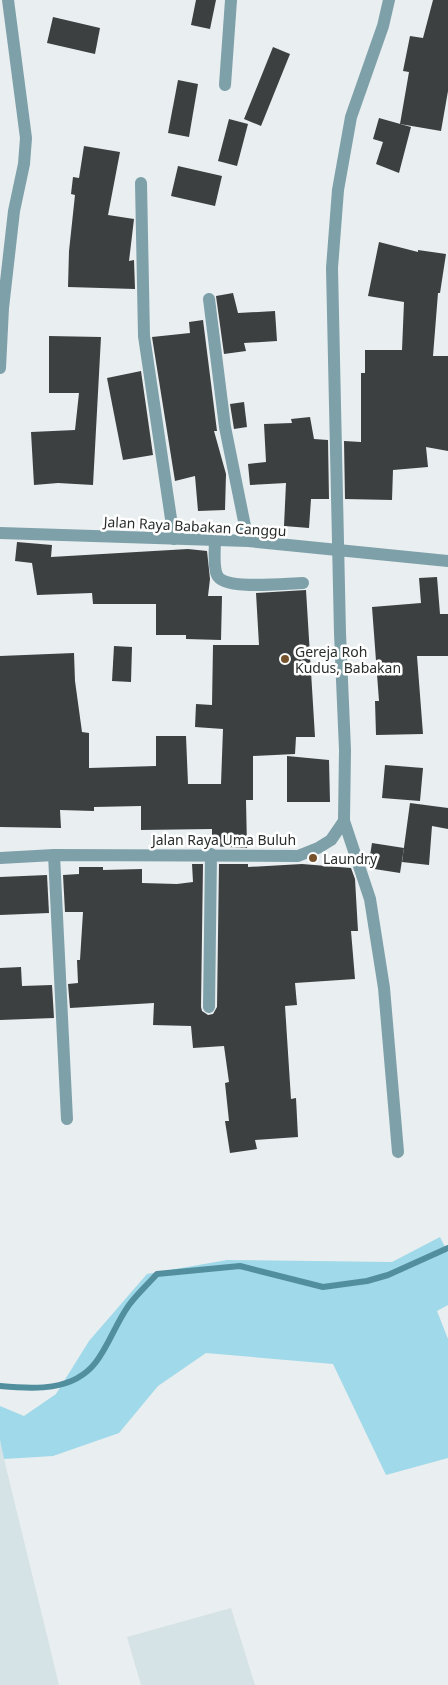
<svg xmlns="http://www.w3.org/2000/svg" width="448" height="1685" viewBox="0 0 448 1685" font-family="'Noto Sans',sans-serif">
<rect width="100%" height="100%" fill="#e9eef0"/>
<g fill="#d5e2e6">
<polygon points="0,1440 4,1459 59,1685 0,1685"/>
<polygon points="231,1608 255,1685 141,1685 127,1637"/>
</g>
<polygon fill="#a0d9e9" points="440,1237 448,1253 448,1305 437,1311 448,1339 448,1458 386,1475 333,1364 206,1353 158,1386 119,1433 53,1456 4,1459 0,1440 0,1406 24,1416 56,1394 89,1341 147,1274 227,1260 392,1262"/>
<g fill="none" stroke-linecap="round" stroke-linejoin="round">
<path stroke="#528f9e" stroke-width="6" d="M0 1386C34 1389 73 1392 96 1362 109 1345 116 1323 129 1305 137 1294 148 1284 157 1274L240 1266 323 1287 367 1281 388 1275 448 1248"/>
</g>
<g fill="#3c4041">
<polygon points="196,0 216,0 210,29 191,25"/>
<polygon points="433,0 448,0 448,91 441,131 400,124 409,72 403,71 410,36 423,38"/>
<polygon points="53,17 100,28 95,54 47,43"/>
<polygon points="273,47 290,54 261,126 244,119"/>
<polygon points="178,80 198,84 189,137 168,133"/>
<polygon points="379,118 411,127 399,173 376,164 383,142 373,139"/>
<polygon points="229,119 248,124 237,166 218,161"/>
<polygon points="84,146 120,152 108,215 134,219 129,261 134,260 135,289 68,287 69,251 75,195 71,194 73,177 79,178"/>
<polygon points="178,166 222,176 215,206 171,196"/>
<polygon points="379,242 418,252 418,250 446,254 440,293 438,293 433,356 448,356 448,451 426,447 428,467 393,470 392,500 345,499 344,441 361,442 361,373 365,373 365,350 402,350 404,302 368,296"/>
<polygon points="233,293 238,313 275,311 277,341 244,343 246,351 224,354 216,296"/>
<polygon points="203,320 217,431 214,431 226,474 225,510 198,511 195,476 175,481 152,337 190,333 189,322"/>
<polygon points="49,336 101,337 93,485 58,483 34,485 31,432 75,430 79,393 49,393"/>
<polygon points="141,371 153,455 123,460 107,378"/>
<polygon points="244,402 247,427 234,429 230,404"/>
<polygon points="310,417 314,439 328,440 329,499 311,499 309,528 284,526 286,483 250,485 248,464 266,462 264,424 292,423 291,419"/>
<polygon points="17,542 52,545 51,557 188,549 207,551 210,579 208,596 222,596 221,640 186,639 186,635 156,635 156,604 93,604 92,593 37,595 32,563 15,561"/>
<polygon points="437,577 440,614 448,614 448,656 417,656 423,734 376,735 375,701 379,701 372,607 421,603 419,578"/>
<polygon points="306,590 315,737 296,737 295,754 253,756 253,800 246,800 247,848 212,846 212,829 141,830 141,806 94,807 94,811 60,810 61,828 0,827 0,656 74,653 75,681 82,732 89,733 89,768 156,766 156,736 186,736 188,784 221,784 223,729 195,727 196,704 212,705 213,645 259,645 256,593"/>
<polygon points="114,646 132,647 131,682 112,681"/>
<polygon points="287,756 329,760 330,802 287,802"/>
<polygon points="385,765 423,768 420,801 382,798"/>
<polygon points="410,803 448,808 448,829 432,826 429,865 402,862"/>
<polygon points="372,843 404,848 400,873 368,868"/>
<polygon points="192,864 203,864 201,1007 202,1011 208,1015 213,1014 217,1007 219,864 248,864 248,867 302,864 351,868 355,879 358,931 351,931 355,979 295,983 297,1005 285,1006 291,1099 296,1098 298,1137 255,1140 257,1149 230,1153 225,1121 229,1121 225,1083 229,1082 224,1046 193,1048 191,1026 153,1025 154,1003 70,1008 68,984 78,983 77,960 80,960 83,912 65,912 63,875 79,874 79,867 103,867 103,870 142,869 142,883 177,884 193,882"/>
<polygon points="47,875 49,913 0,915 0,877"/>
<polygon points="21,967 22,986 52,985 54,1018 0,1020 0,968"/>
</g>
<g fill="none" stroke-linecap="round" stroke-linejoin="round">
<g stroke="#7ea0a9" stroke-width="12">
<polyline points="225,85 231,0"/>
<polyline points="141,183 144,336 174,539"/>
<polyline points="209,299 225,427 248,541"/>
<polyline points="0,368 3,308 14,211 24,164 26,138 8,0"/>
<polyline points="0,533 248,541 448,561"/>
<path d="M215 540C215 550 213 566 217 575 224 591 287 583 303 583"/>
<polyline points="344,821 370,899 384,988 398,1152"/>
<polyline points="54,855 67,1119"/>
<polyline points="0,858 54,855 298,856 318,848 331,840 344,821 345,750 340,633 332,268 338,190 351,117 383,26 389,0"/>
<polyline points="209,1007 211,854"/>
</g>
</g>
<g fill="#77532d" stroke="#fff" stroke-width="2">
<circle cx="285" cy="659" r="5"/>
<circle cx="313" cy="858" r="5"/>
</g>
<g text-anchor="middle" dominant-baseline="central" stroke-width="5" stroke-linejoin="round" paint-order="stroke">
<g font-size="14" fill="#2b2d2d" stroke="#fff">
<text transform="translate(195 526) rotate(3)">Jalan Raya Babakan Canggu</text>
<text x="224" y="839">Jalan Raya Uma Buluh</text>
</g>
<g font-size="14" fill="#2b2d2d" stroke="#fff" text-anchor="start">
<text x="295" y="651">Gereja Roh<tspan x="295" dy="16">Kudus, Babakan</tspan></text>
<text x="323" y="858">Laundry</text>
</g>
</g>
</svg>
